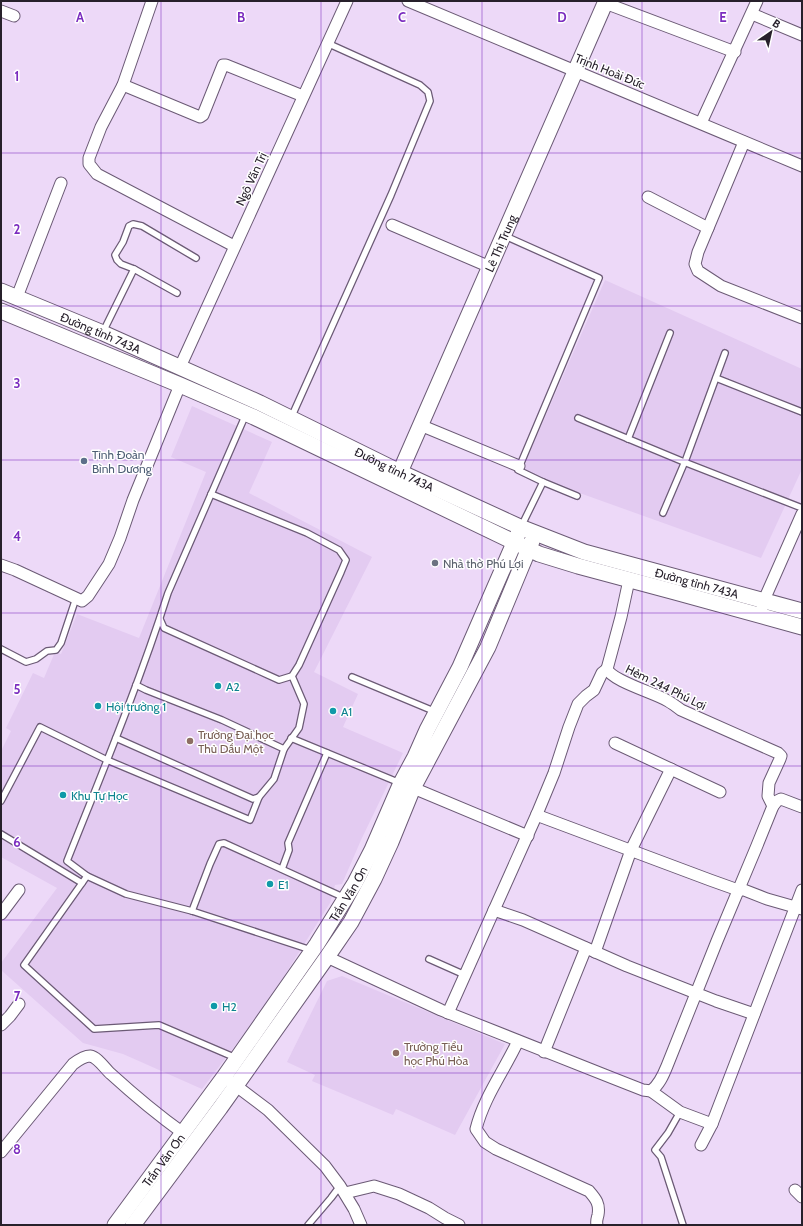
<svg xmlns="http://www.w3.org/2000/svg" width="803" height="1226" viewBox="0 0 803 1226" font-family="Cabin,sans-serif">
<rect width="100%" height="100%" fill="#edd9f8"/>
<g fill="#e3cbf1">
<polygon points="605,280 802,369 802,469 761,558 521,472"/>
<polygon points="192,406 272,442 249,493 372,557 314,672 358,694 343,727 403,753 361,840 342,884 335,885 330,903 264,1008 202,1089 123,1054 83,1043 1,970 1,963 57,888 1,857 1,751 11,731 6,728 33,673 44,678 55,652 61,654 77,614 139,638 206,472 171,457"/>
<polygon points="342,976 505,1044 455,1135 396,1109 393,1115 312,1081 315,1075 287,1062 327,981"/>
</g>
<g fill="none" stroke-linecap="round" stroke-linejoin="round">
<g stroke="#6b5a75" stroke-width="8">
<g id="lane">
<polyline points="505,236 599,278 518,470 543,482 577,496"/>
<polyline points="177,293 134,269 121,264 117,260 115,255 123,242 129,226 133,224 142,226 196,258"/>
<polyline points="103,332 134,269"/>
<polyline points="716,378 802,412"/>
<path d="M246 414 168 593C139 684 102 773 67 861L87 876 126 894 192 911 311 950"/>
<polyline points="291,418 391,195 430,101 428,92 420,85 327,43"/>
<polyline points="578,418 684,462 802,508"/>
<polyline points="628,439 670,333"/>
<polyline points="663,513 686,459 725,353"/>
<polyline points="521,527 543,482"/>
<polyline points="160,619 164,628 279,680 292,676 299,665 341,572 346,560 339,550 307,533 211,494"/>
<polyline points="1,649 26,662 36,659 47,651 56,650 61,643 76,598"/>
<polyline points="352,677 436,712"/>
<polyline points="136,685 146,690 222,720 284,749"/>
<polyline points="116,738 253,799 259,797 274,779 284,749 299,728 304,704 292,676"/>
<polyline points="291,738 400,783"/>
<polyline points="1,801 40,727 107,760 250,820 259,797"/>
<polyline points="1,834 82,883"/>
<polyline points="282,869 289,850 288,843 327,753"/>
<polyline points="87,876 24,965 94,1029 159,1025 236,1058"/>
<polyline points="192,911 210,864 219,844 224,843 345,898"/>
<polyline points="429,959 465,975"/>
<polyline points="680,1112 668,1133 655,1150 661,1157 683,1225"/>
<polyline points="308,1225 331,1198 340,1186"/>
</g>
</g>
<g stroke="#6b5a75" stroke-width="13">
<g id="street">
<polyline points="152,1 123,85 101,127 89,158 89,164 97,174 234,246"/>
<polyline points="408,1 802,166"/>
<polyline points="605,3 735,52"/>
<polyline points="1,11 14,16"/>
<polyline points="752,14 802,35"/>
<polyline points="123,85 200,117 203,115 223,65 226,65 303,96"/>
<polyline points="701,123 757,1"/>
<polyline points="744,142 698,252 695,264 698,271 721,286 802,318"/>
<polyline points="648,197 708,228"/>
<polyline points="392,225 490,267"/>
<polyline points="17,297 61,183"/>
<polyline points="180,367 347,1"/>
<polyline points="420,425 519,466"/>
<polyline points="1,565 15,570 82,601 88,596 109,564 120,538 133,500 180,385"/>
<path d="M629 580 621 617 607 669C612 681 655 693 668 701 673 704 677 707 681 710L778 753 781 756 780 759 769 783 768 796 773 806"/>
<polyline points="760,616 764,600 802,514"/>
<polyline points="615,743 720,792"/>
<polyline points="406,785 528,836"/>
<polyline points="537,814 539,816 710,880 738,890 744,890 767,899 802,909"/>
<polyline points="494,910 523,920 627,966 716,1001 754,1014"/>
<polyline points="1,914 19,890"/>
<polyline points="595,952 631,850 671,769"/>
<path d="M327 957 441 1010 615 1079 643 1090 651 1091C659 1085 663 1076 667 1066L717 941 756 848 773 806 777 801 781 799 802 807"/>
<polyline points="448,1013 537,814 554,773 569,727 578,704 586,696 594,690 602,673 607,669"/>
<polyline points="1,1025 10,1016 19,1004"/>
<path d="M518 1041C504 1071 484 1097 476 1129L485 1142 496 1149 589 1191C596 1199 600 1204 598 1215 597 1219 596 1221 597 1225"/>
<polyline points="544,1052 586,948"/>
<polyline points="231,1082 268,1110 325,1166 340,1186 354,1209 361,1225"/>
<polyline points="651,1091 680,1112 712,1124"/>
<polyline points="701,1145 712,1124 802,890"/>
<path d="M1 1152 73 1064C77 1061 84 1056 90 1056 98 1057 105 1069 111 1074 134 1095 158 1115 183 1133"/>
<polyline points="795,1190 802,1197"/>
<polyline points="345,1193 374,1186 399,1194 429,1208 445,1218 459,1225"/>
</g>
</g>
<g stroke="#6b5a75" stroke-width="17">
<g id="secondary">
<path id="s1" d="M1 291 103 333 260 403 400 472 520 527 584 552 802 611"/>
<polyline points="1,311 180,385 254,417 539,554 578,566 675,592 802,627"/>
<path id="s2" d="M400 472 606 1"/>
<path id="s3" d="M115 1225 224 1077 317 944 355 883 372 850 401 783 415 757 427 730 460 667 518 534"/>
<polyline points="133,1225 220,1108 327,957 351,922 374,879 391,842 413,788 488,647 532,541"/>
</g>
</g>
<use href="#lane" stroke="#fff" stroke-width="5.5"/>
<use href="#street" stroke="#fff" stroke-width="11"/>
<use href="#secondary" stroke="#fff" stroke-width="15"/>
</g>
<path fill="none" stroke="#7b2cbf" stroke-width="1" stroke-opacity="0.55" d="M161 1V1225M321 1V1225M482 1V1225M642 1V1225M1 153H802M1 306H802M1 460H802M1 613H802M1 766H802M1 920H802M1 1073H802"/>
<circle fill="#5c6f8a" stroke="#fff" stroke-width="1.5" cx="84" cy="461" r="4"/>
<circle fill="#6b7280" stroke="#fff" stroke-width="1.5" cx="435" cy="563" r="4"/>
<g fill="#0f9aa8" stroke="#fff" stroke-width="1.5">
<circle cx="218" cy="686" r="4"/>
<circle cx="98" cy="706" r="4"/>
<circle cx="333" cy="711" r="4"/>
<circle cx="63" cy="795" r="4"/>
<circle cx="270" cy="884" r="4"/>
<circle cx="214" cy="1006" r="4"/>
</g>
<g fill="#8d6e63" stroke="#fff" stroke-width="1.5">
<circle cx="190" cy="741" r="4"/>
<circle cx="396" cy="1053" r="4"/>
</g>
<g text-anchor="middle" dominant-baseline="central" stroke-width="3" stroke-linejoin="round" paint-order="stroke">
<g font-size="12" fill="#27202b" stroke="#fff">
<text transform="translate(610 71) rotate(22)">Trịnh Hoài Đức</text>
<text transform="translate(251 179) rotate(-65)">Ngô Văn Trị</text>
<text stroke="none"><textPath href="#s2" startOffset="250">Lê Thị Trung</textPath></text>
<text stroke="none"><textPath href="#s1" startOffset="108">Đường tỉnh 743A</textPath></text>
<text stroke="none"><textPath href="#s1" startOffset="432">Đường tỉnh 743A</textPath></text>
<text stroke="none"><textPath href="#s1" startOffset="756">Đường tỉnh 743A</textPath></text>
<text transform="translate(666 687) rotate(26)">Hẻm 244 Phú Lợi</text>
<text stroke="none"><textPath href="#s3" startOffset="405">Trần Văn Ơn</textPath></text>
<text stroke="none"><textPath href="#s3" startOffset="81">Trần Văn Ơn</textPath></text>
</g>
<g font-size="12" fill="#4e5e75" stroke="#fff" text-anchor="start">
<text x="92" y="454">Tỉnh Đoàn<tspan x="92" dy="14">Bình Dương</tspan></text>
</g>
<g font-size="12" fill="#5b616d" stroke="#fff" text-anchor="start">
<text x="443" y="563">Nhà thờ Phú Lợi</text>
</g>
<g font-size="12" fill="#0d838f" stroke="#fff" text-anchor="start">
<text x="226" y="686">A2</text>
<text x="106" y="706">Hội trường 1</text>
<text x="341" y="711">A1</text>
<text x="71" y="795">Khu Tự Học</text>
<text x="278" y="884">E1</text>
<text x="222" y="1006">H2</text>
</g>
<g font-size="12" fill="#785e54" stroke="#fff" text-anchor="start">
<text x="198" y="734">Trường Đại học<tspan x="198" dy="14">Thủ Dầu Một</tspan></text>
<text x="404" y="1046">Trường Tiểu<tspan x="404" dy="14">học Phú Hòa</tspan></text>
</g>
</g>
<g font-size="13" text-anchor="middle" font-weight="bold" fill="#7b2cbf" stroke="#fff" stroke-width="3" stroke-linejoin="round" paint-order="stroke">
<text x="80" y="22">A</text>
<text x="241" y="22">B</text>
<text x="402" y="22">C</text>
<text x="562" y="22">D</text>
<text x="723" y="22">E</text>
<text x="17" y="81">1</text>
<text x="17" y="234">2</text>
<text x="17" y="388">3</text>
<text x="17" y="541">4</text>
<text x="17" y="694">5</text>
<text x="17" y="847">6</text>
<text x="17" y="1001">7</text>
<text x="17" y="1154">8</text>
</g>
<rect width="803" height="1226" fill="none" stroke="#27202b" stroke-width="4"/>
<g transform="translate(771 32) rotate(34)" stroke="#ffffff" stroke-width="3" paint-order="stroke">
<path d="M0-3L7 15L0 10L-7 15Z" fill="#27202b"/>
<text y="-6" font-size="11" font-weight="bold" text-anchor="middle" fill="#27202b">B</text>
</g>
</svg>
